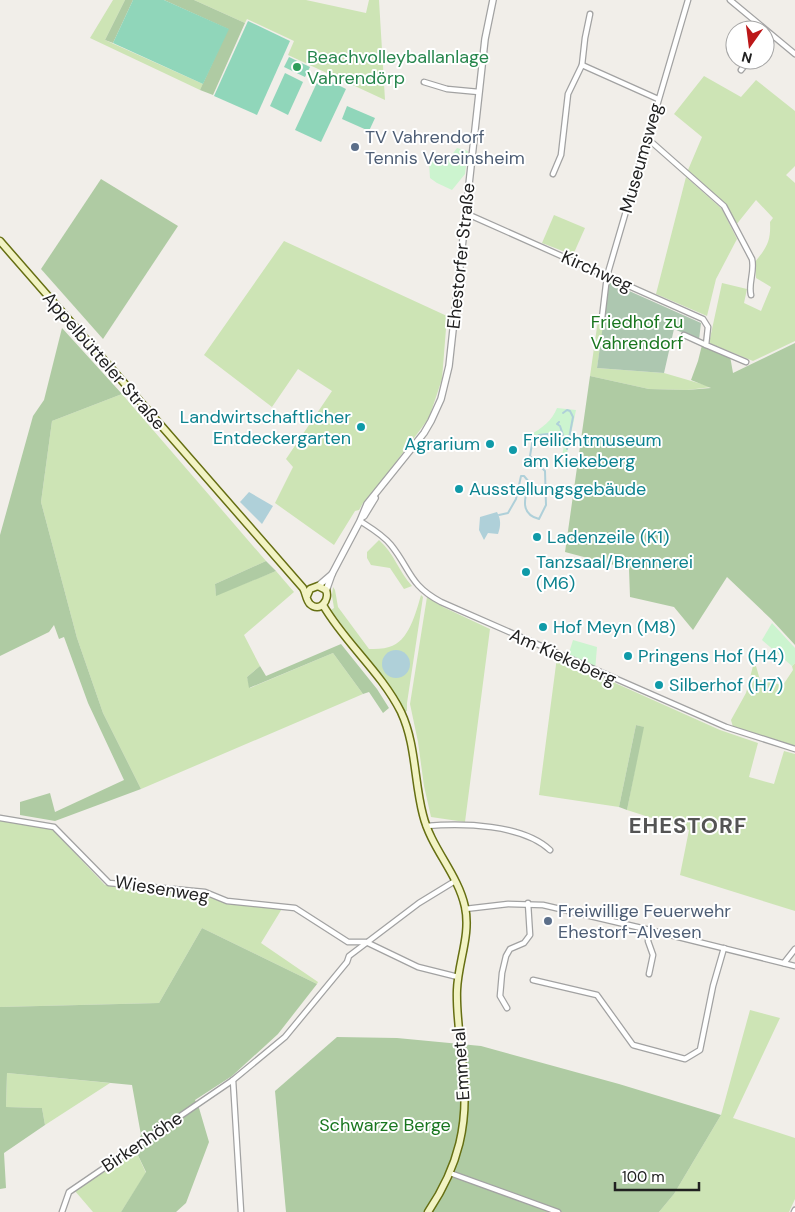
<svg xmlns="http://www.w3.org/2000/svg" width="795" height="1212" viewBox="0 0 795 1212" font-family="'DM Sans',sans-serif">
<rect width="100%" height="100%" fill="#f1eee9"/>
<g fill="#cde4b5">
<polygon points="113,0 125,0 105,40 203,84 200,90 90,38"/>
<polygon points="194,0 306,0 366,13 369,0 379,0 385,100 288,55 294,41 247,19 245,23"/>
<path d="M704 76 741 97 756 80 795 111V166L786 175 795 183V341L753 361 709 343 722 283 747 289 744 303 761 311 771 287 756 278 755 262C767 247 771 241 770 222L773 218 756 200 736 225 726 204 688 170 702 137 674 114Z"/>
<polygon points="686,177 722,209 737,239 716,279 707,316 656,294"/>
<polygon points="554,215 585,228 573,255 542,243"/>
<polygon points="284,241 447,316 442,379 429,418 366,502 363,503 359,510 355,511 334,545 275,503 293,467 286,459 332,391 298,369 272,407 204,355"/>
<polygon points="598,320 604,320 597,368 664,373 712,387 687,390 649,389 590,376"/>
<polygon points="122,394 266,561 215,584 216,595 276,571 294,592 244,635 260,666 247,677 250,688 333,653 363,694 141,789 103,713 77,638 41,502 52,421"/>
<path d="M379 540C394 553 399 572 412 586L404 589 390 568 371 565 367 558V552Z"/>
<path d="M333 587 335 590 338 607 369 649C375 649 383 649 389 647 409 642 416 612 421 595L423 597 407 703V711L403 712 389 688 331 610 334 608 332 596Z"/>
<polygon points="427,597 443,607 490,629 465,822 431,817 424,786 418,742 410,704"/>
<polygon points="557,657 720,730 758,743 749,777 774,784 784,751 795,754 795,911 680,875 689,830 627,810 643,727 636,725 619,807 539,795"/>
<polygon points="795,663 795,747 733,727 731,720 746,693 753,666 756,666 760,680 783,685 793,670 792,666"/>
<polygon points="0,820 51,828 105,885 202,893 224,902 283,907 261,943 318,982 317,984 202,928 159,1003 0,1007"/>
<polygon points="750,1010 780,1018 733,1118 795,1138 795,1199 789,1212 659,1212 674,1194 721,1115"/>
<polygon points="7,1073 110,1083 45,1125 42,1108 6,1107"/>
<polygon points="135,1149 146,1173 121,1212 93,1212 75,1191"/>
</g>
<g fill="#afcba3">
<polygon points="125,0 133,0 113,43 105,40"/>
<polygon points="164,0 194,0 245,23 213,95 200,90 228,29"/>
<polygon points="101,179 178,226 103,339 41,269"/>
<polygon points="62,328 122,394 52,421 41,502 77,638 103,713 141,789 55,821 20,815 20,802 50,793 55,812 124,780 88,703 64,637 59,639 54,625 49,632 0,656 0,535 33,416 44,400"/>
<polygon points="795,343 795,645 771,619 727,577 693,630 674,607 630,597 629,569 565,552 590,376 649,389 687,390 711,388 691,380 698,361 702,345 730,356 733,373"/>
<polygon points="266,561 276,571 216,596 215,584"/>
<polygon points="341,644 377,689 389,708 383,713 369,692 363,694 333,653 249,688 247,677 260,666 266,676"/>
<polygon points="636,725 644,727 627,810 619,807"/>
<polygon points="202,928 317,984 278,1034 232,1076 195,1100 199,1108 209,1142 186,1203 176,1212 121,1212 146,1172 135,1149 141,1135 132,1085 7,1073 6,1107 42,1108 45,1125 4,1153 6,1188 0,1189 0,1007 159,1003"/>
<polygon points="337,1037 397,1038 481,1046 619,1084 721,1115 674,1194 659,1212 286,1212 275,1091"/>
</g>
<polygon fill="#adc7b0" points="609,282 701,323 699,340 674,329 664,373 597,368"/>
<g fill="#ccf4cf">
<polygon points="457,148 468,151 465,174 452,190 437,183 430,178 429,163 433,153 451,156"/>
<path d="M557 408 576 410 566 458 562 457 565 437 547 435 540 436 534 442V440L530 435C542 428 552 421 557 408Z"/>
<polygon points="772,623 795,648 795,663 792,666 762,640"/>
<polygon points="573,640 597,647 595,671 567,659"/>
</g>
<g fill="#90d6ba">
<polygon points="133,0 164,0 229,29 203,84 113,43"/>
<polygon points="248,21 290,41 257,115 214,96"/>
<polygon points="289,57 310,67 305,77 284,67"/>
<polygon points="285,73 303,82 288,115 270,106"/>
<polygon points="320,76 346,89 321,142 295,130"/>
<polygon points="347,106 375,118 369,131 342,119"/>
</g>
<g fill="#afd0d9">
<polygon points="249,492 273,506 262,524 240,502"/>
<path d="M497 512C501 519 501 526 498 534L488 533 484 540 479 530 480 517Z"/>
<circle cx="396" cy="664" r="14"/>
</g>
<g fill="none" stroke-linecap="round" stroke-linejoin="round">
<g stroke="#afd0d9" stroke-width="2">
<polyline points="563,413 567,410 570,411 573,417 567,449"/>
<path d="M499 515 508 513 516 499 521 476H524L529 482C525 497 519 514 539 519L546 505 545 471 530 456 533 438H538L539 435 547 434 563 435 560 426 557 424 559 422"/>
</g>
<g stroke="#a2a2a2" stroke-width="7">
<g id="minor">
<polyline points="730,0 795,54"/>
<polyline points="582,65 585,38 590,14"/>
<polyline points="741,70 749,60"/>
<polyline points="424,82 447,89 479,92"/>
<path d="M647 138 724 206 752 259C755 272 748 283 751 295"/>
<polyline points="553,174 561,155 568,94 582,65 658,99"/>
<polyline points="465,213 703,319 708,327 706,345 746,362"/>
<polyline points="602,318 607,276 688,0"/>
<polyline points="684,335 706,345"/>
<path d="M360 521C371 528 383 535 391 545 411 570 409 585 441 602L726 727 795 749"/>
<polyline points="0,818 54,827 109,883 205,892 227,901 295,908 348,942 366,942 418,967 458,977"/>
<path d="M426 826C463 823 522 824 550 850"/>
<polyline points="465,909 508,904 543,905 650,930 795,966"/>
<polyline points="784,963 795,949"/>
<polyline points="649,974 653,955 648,941 650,930"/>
<polyline points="533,980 597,995 633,1045 685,1059 700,1050 713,986 724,948"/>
<polyline points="507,1008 500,996 502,973 506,956 510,949 524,943 530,935 528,903"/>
<polyline points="450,1173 558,1212"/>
<polyline points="62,1212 69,1192 233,1080"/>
<polyline points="241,1212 233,1080 285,1037 347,962 349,956 419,903 455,881"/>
<polyline points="794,1212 795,1210"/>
</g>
</g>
<g stroke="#a2a2a2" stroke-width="8">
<g id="tertiary">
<polyline points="364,516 375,498"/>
<polyline points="318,586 332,574"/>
<polyline points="326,591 332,574 360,521 367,504 424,433 431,421 441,399 449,366 485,39 493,0"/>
</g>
</g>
<g stroke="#666f12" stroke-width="9">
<g id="secondary">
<path d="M0 241 303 588C306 593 306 600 310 604 320 613 330 600 326 590L318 586 310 589 307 596"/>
<path d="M323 605C345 643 381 672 401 712 416 744 414 781 423 815 431 848 458 874 465 907 471 935 458 962 457 990 456 1016 461 1042 463 1069 469 1123 459 1166 428 1212"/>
</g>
</g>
<use href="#minor" stroke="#fff" stroke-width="4.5"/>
<use href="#tertiary" stroke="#fff" stroke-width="5.5"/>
<use href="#secondary" stroke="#f2f3c4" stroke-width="6"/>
</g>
<circle fill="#2e9e5b" stroke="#fff" stroke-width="2" cx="297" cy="67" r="5"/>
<g fill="#5c6f8a" stroke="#fff" stroke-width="2">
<circle cx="355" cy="147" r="5"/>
<circle cx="548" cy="921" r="5"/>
</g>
<g fill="#0f9aa8" stroke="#fff" stroke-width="2">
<circle cx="361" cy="427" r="5"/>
<circle cx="490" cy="444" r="5"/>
<circle cx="513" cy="450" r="5"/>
<circle cx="459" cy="489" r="5"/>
<circle cx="537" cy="537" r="5"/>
<circle cx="526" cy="572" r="5"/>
<circle cx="543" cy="627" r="5"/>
<circle cx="628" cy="656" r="5"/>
<circle cx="659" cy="685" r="5"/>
</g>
<g text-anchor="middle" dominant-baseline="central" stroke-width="4" stroke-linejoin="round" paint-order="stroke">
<g font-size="18" fill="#27864d" stroke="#fff" text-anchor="start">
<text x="307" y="57">Beachvolleyballanlage<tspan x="307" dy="21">Vahrendörp</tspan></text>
</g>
<g font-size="18" fill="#4e5e75" stroke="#fff" text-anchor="start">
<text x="365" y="137">TV Vahrendorf<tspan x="365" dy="21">Tennis Vereinsheim</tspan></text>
<text x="558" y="911">Freiwillige Feuerwehr<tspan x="558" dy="21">Ehestorf-Alvesen</tspan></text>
</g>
<g font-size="18" fill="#212121" stroke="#fff">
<text transform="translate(641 158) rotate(-74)">Museumsweg</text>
<text transform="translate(461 256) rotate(-84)">Ehestorfer Straße</text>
<text transform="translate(597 271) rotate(24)">Kirchweg</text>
<text transform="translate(104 361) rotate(49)">Appelbütteler Straße</text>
<text transform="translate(563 657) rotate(24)">Am Kiekeberg</text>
<text transform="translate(162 889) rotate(9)">Wiesenweg</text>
<text transform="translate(461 1064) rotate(-94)">Emmetal</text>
<text transform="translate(142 1142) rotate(-34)">Birkenhöhe</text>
</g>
<g font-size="18" fill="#19761f" stroke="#fff">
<text x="637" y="322">Friedhof zu<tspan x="637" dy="21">Vahrendorf</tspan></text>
<text x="385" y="1125">Schwarze Berge</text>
</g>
<g font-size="18" fill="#0d838f" stroke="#fff" text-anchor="start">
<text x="351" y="417" text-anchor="end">Landwirtschaftlicher<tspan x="351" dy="21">Entdeckergarten</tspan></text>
<text x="523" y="440">Freilichtmuseum<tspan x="523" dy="21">am Kiekeberg</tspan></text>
<text x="480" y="444" text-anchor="end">Agrarium</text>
<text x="469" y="489">Ausstellungsgebäude</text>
<text x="547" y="537">Ladenzeile (K1)</text>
<text x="536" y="562">Tanzsaal/Brennerei<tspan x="536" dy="21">(M6)</tspan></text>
<text x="553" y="627">Hof Meyn (M8)</text>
<text x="638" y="656">Pringens Hof (H4)</text>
<text x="669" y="685">Silberhof (H7)</text>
</g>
<g font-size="22" font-weight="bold" letter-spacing="1" fill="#545454" stroke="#fff">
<text x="688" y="825">EHESTORF</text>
</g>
</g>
<g transform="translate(750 45) rotate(194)"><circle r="24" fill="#ffffff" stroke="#a6a6a6"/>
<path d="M0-4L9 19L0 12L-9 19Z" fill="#bc1718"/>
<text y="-8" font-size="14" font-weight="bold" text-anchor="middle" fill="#212121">N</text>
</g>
<path d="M615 1182v8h84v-8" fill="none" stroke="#212121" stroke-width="2.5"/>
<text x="622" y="1182" font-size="15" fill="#212121" stroke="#ffffff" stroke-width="4" paint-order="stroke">100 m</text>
</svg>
